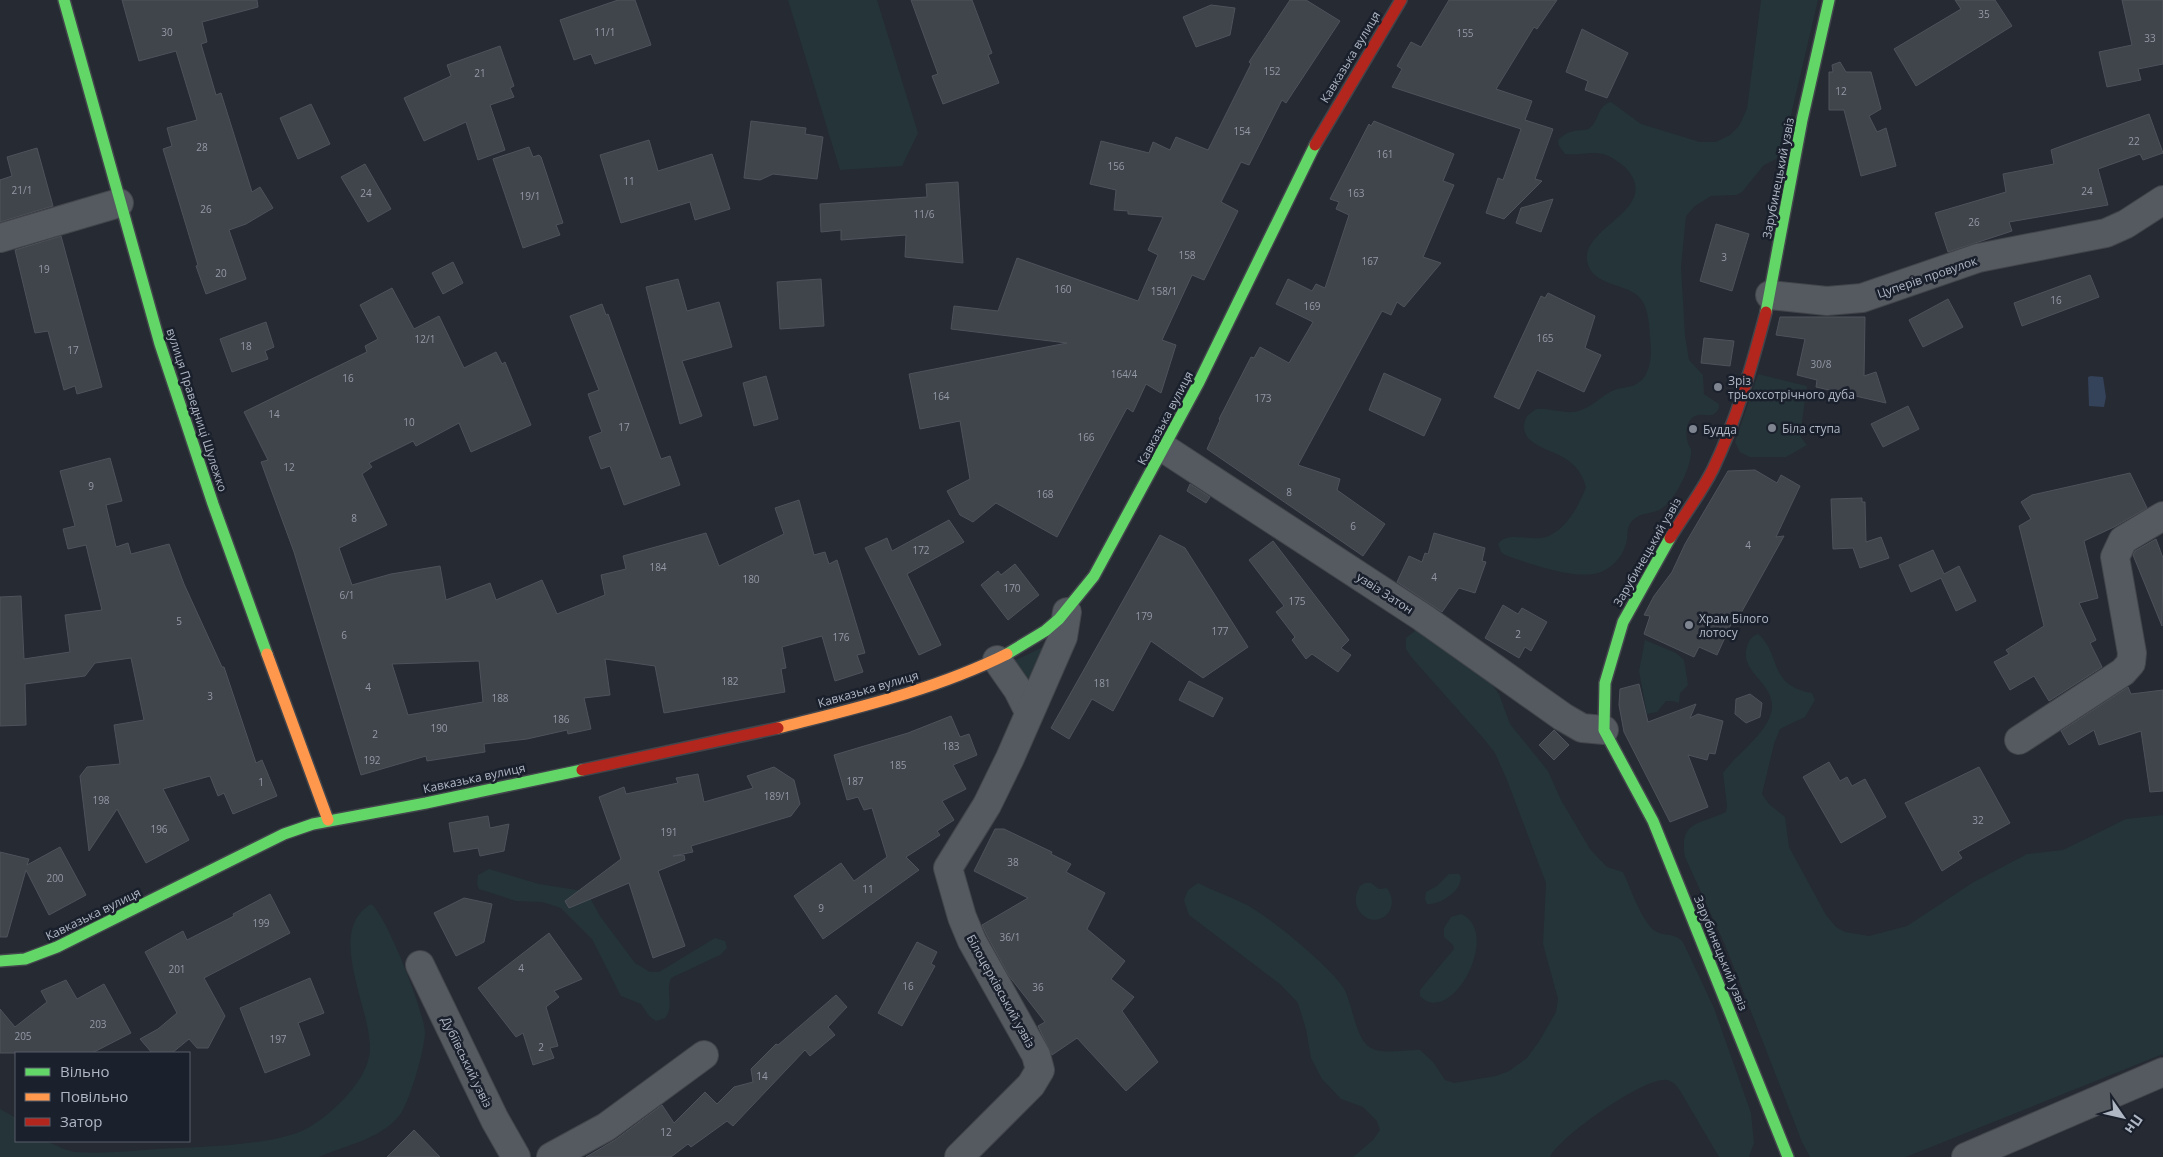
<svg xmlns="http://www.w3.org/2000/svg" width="2163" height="1157" viewBox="0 0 2163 1157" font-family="'Open Sans',sans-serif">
<rect width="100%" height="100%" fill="#262a32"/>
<g fill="#243438">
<polygon points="788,0 877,0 918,133 902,166 840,170"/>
<path d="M1761 0H1818L1783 149 1776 159 1764 165 1742 192 1736 195 1711 196 1695 206 1686 216 1681 267 1685 336 1689 360 1703 375 1704 394 1719 404C1719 408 1718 412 1714 414 1709 417 1703 414 1698 415 1684 418 1684 440 1691 449 1693 464 1675 501 1661 509 1653 514 1641 512 1633 520 1625 528 1629 535 1626 544 1622 558 1611 569 1598 573 1575 580 1527 563 1505 555L1501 552 1498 544C1507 530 1532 542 1546 537 1566 530 1579 506 1586 487 1583 476 1577 466 1566 459 1552 449 1513 444 1527 416L1536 409C1549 408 1561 413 1574 412 1588 410 1598 399 1610 392 1617 388 1624 388 1632 386 1652 379 1652 355 1650 337 1649 324 1649 305 1637 295 1623 284 1597 285 1589 267 1572 230 1658 213 1630 173 1624 165 1613 157 1603 154 1590 151 1578 156 1565 154L1559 146 1558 140C1573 125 1584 134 1591 127 1600 118 1597 106 1611 102L1641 124 1700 142H1716L1730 135 1739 126 1747 109Z"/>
<polygon points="1758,374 1807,386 1800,436 1807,445 1786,457 1750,457 1740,452 1735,442"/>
<path d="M1416 630H1423L1486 676 1499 694 1510 724 1548 771 1561 800 1590 849 1607 867 1623 872C1630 887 1642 922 1655 931 1665 937 1674 932 1683 942L1714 1008 1751 1113 1754 1143 1749 1157H1719L1679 1089C1675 1084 1670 1079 1663 1080 1640 1081 1560 1136 1550 1157H1353L1373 1140 1380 1130 1377 1121 1363 1107 1341 1099 1322 1079 1311 1058 1306 1029 1298 1003 1280 984 1189 915 1184 900 1188 890 1198 883C1214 891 1231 897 1247 905 1272 919 1326 963 1343 987 1353 1003 1355 1040 1371 1048 1383 1055 1406 1049 1420 1050L1433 1062 1445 1080 1454 1083 1496 1076 1509 1071 1527 1058 1540 1040 1556 1012 1558 999 1543 944 1546 883 1507 780 1495 753 1484 739 1412 658 1406 649V638Z"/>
<path d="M1758 634C1782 654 1767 685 1812 693L1815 700 1805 717 1780 729 1774 744 1762 794 1769 804 1785 817 1789 847 1826 915 1836 927 1845 932 1869 936 1907 926 1972 883 2027 854 2063 850 2126 819 2163 815V1054L1906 1157H1810L1802 1142 1725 945 1685 857C1679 821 1698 825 1726 812L1727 806 1723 773C1735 755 1773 730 1772 705 1771 680 1737 671 1748 644 1750 639 1752 636 1758 634Z"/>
<polygon points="1645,640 1676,653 1684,660 1688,685 1680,693 1679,703 1673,701 1666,701 1657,712 1647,714 1639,671"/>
<polygon points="1045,646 1030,681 1027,681 1012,662"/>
<path d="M489 869 539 884 583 891 589 896 600 916 635 963 650 972H659L715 938 725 941 727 948 720 955 671 978C665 992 675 1006 665 1018L656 1021 649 1016 641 1004 621 996 592 939 561 908 542 902 516 901 479 889 477 883 478 875Z"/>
<path d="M1449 874H1459L1461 878C1460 892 1440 905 1427 904L1425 899 1426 892 1437 886Z"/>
<path d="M1365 883H1371L1379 889 1387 888C1404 911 1373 934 1358 909 1354 901 1356 893 1360 886Z"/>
<path d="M371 904C386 914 425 1013 425 1033 425 1048 409 1105 399 1116 379 1140 346 1145 319 1157H0V1109L16 1118V1141C24 1141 35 1139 43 1141 54 1143 62 1150 75 1152 102 1154 130 1151 157 1149 197 1147 273 1146 306 1129 319 1122 332 1111 342 1101 356 1086 369 1069 370 1049 371 1008 325 931 371 904Z"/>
<path d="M1461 914C1503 932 1451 1029 1420 996V990L1454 949 1453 945 1444 937V928L1451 917Z"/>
</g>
<polygon fill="#34425a" points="2091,376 2103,377 2106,397 2104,407 2089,406 2088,377"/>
<g fill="#40444b" stroke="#4e525a" fill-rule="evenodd">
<polygon points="122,0 257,0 258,7 202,22 207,42 201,44 216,95 221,93 252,192 260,187 273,208 246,224 229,230 246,279 206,294 196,266 198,265 163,149 172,146 167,128 197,120 176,51 139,61"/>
<polygon points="618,0 635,0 651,45 595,64 591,54 574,60 560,20"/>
<polygon points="911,0 972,0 992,53 988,55 999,83 943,104 932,76 938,74"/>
<polygon points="1290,0 1306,0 1340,21 1286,103 1282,100 1249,165 1241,162 1221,202 1238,211 1204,280 1192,275 1162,340 1176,345 1161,393 1146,384 1133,412 1127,408 1057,537 996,503 973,522 960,515 947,491 970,479 960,421 920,429 909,374 1067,343 951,329 954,306 998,311 1017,258 1138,301 1158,255 1148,250 1163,217 1128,214 1128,211 1114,210 1116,190 1090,184 1101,141 1149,153 1153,142 1170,150 1176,137 1208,150 1251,64 1249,62"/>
<polygon points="1449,0 1557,0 1537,29 1534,27 1496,89 1532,101 1525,120 1553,129 1535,179 1542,181 1504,219 1486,213 1498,178 1503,180 1521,129 1392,87 1402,69 1397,66 1411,42 1421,47"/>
<polygon points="1955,0 1995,0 2012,26 1916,86 1894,49 1961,9"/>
<polygon points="2122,0 2163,0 2163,64 2138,69 2141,80 2107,87 2099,52 2132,45"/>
<polygon points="1211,5 1235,8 1230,35 1196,47 1183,17"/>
<polygon points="1582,29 1628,53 1607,98 1585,90 1588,81 1566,72"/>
<polygon points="500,46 514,86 510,88 514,97 490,105 505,150 478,160 466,122 424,141 404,98 451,76 447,65"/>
<polygon points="1840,62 1846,72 1871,72 1881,109 1869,116 1877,132 1886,128 1896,166 1861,176 1844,110 1829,110 1829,72 1833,72 1832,65"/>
<polygon points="311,104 330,144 298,159 280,118"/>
<polygon points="2149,114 2163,153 2143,160 2140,154 2098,169 2108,205 2009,222 2012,231 1948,252 1935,213 2006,192 2003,174 2054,164 2051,150"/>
<polygon points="751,121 806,128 805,134 823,137 817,179 773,174 760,180 744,178"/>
<polygon points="1374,121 1454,154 1443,181 1454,185 1423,257 1441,263 1404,307 1397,302 1391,315 1382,311 1298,465 1340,479 1337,490 1385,524 1363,556 1207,449 1220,420 1219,419 1251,357 1254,358 1260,347 1289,363 1313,322 1276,304 1288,279 1312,291 1316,284 1325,288 1349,215 1336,209 1339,202 1330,199 1369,124 1371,126"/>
<polygon points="649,140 658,171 712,154 730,209 695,220 690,202 621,223 600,155"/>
<polygon points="529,147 533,157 539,155 541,157 563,223 556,225 560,235 523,248 493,159"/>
<polygon points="37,148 53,206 0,222 0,180 12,176 7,157"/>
<polygon points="365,164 391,209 368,222 341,177"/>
<polygon points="958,182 963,263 905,257 906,235 841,240 841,230 821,232 820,204 927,197 926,184"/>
<polygon points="1553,199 1541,232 1516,223 1521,208"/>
<polygon points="1716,224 1749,234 1732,291 1700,281"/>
<polygon points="61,236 102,387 77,394 75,386 64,390 48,331 35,333 15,250"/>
<polygon points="453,262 463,283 443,294 432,273"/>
<polygon points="2090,275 2099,297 2022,326 2014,303"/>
<polygon points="678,279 687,311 719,302 732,347 682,361 702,416 680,424 646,287"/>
<polygon points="821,279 824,326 780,329 777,282"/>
<path d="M392 288 414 329 439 316 464 368 496 352 502 364 505 362 531 425 471 452 459 423 416 446 413 441 369 463 372 467 362 474 387 525 339 548 352 585 391 574 440 566 446 600 490 583 496 600 542 580 557 614 605 595 601 575 626 569 623 556 706 533 719 566 784 534 775 508 799 500 814 555 825 552 829 564 837 560 865 653 857 655 863 672 835 681 822 636 782 647 786 668 781 669 785 692 664 713 655 666 605 659 610 695 584 698 591 729 568 734 567 730 527 739 484 744 485 752 427 761 426 756 361 775 294 552 261 462 268 460 244 412 367 352 365 346 378 339 360 305ZM479 661 483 702 408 715 392 664Z"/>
<polygon points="1548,293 1595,316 1585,348 1601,355 1584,392 1537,370 1519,409 1494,397 1541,296 1545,298"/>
<polygon points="1948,299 1963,327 1923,347 1909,320"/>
<polygon points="602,304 606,315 608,314 661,459 670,456 680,485 624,505 610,466 601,469 589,437 602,432 588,394 599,390 570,316"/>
<polygon points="1780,317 1865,317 1864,376 1876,372 1886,403 1816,387 1817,380 1797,375 1805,339 1776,335"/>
<polygon points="266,322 274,347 265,351 268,359 232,372 220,339"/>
<polygon points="1704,338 1734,341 1730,366 1701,363"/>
<polygon points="1384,373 1441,399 1424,436 1369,410"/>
<polygon points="766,376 778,419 754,426 743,383"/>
<polygon points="1908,406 1919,429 1883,447 1871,424"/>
<polygon points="110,458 122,501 106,505 116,547 128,543 131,554 169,544 184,584 222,667 224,667 256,763 262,760 277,796 233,814 224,793 218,796 210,776 163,789 189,840 146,863 117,809 89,851 80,776 87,767 120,764 114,725 144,720 131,658 95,663 85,676 25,684 26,725 0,726 0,597 21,596 24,659 70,652 65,615 102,610 86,545 68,549 63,529 75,526 60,471"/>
<polygon points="1755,470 1777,483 1781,475 1800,486 1776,537 1784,536 1741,613 1737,611 1717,655 1699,647 1694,657 1644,634 1650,616 1644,615 1654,596 1672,572 1685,544 1728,471"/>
<polygon points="2130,473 2147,508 2114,527 2084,541 2098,598 2079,603 2096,640 2090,643 2102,667 2049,701 2034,676 2010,690 1994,662 2009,654 2006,650 2044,626 2019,526 2031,519 2021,502 2032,495"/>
<polygon points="1190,484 1210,497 1206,503 1187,491"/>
<polygon points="1862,498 1862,502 1865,502 1866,542 1881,537 1889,558 1860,568 1853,548 1833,549 1831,499"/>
<polygon points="949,520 964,542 907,574 941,645 919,655 865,548 887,538 892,551"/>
<polygon points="1434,533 1485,548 1482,561 1486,562 1475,593 1459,588 1442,612 1397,582 1409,556 1422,562 1425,553 1428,554"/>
<polygon points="1160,535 1185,548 1248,647 1203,678 1151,641 1113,711 1092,699 1069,739 1051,728"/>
<polygon points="2156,539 2163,558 2162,626 2133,555 2135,551"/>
<polygon points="1273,541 1349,640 1341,648 1351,655 1338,672 1312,654 1306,659 1292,640 1295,637 1276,612 1284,606 1249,560"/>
<polygon points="1933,550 1944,574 1959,566 1976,601 1956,611 1941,578 1911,592 1899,565"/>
<polygon points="1015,564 1039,595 1008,620 981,585 998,571 1001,575"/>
<polygon points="1503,605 1518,614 1522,608 1547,622 1531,651 1525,647 1519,658 1485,638"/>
<polygon points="1189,681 1223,698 1213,717 1179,700"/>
<polygon points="1639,684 1648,722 1696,704 1690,718 1698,714 1723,721 1715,754 1709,753 1707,760 1688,755 1708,807 1670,822 1624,732 1619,705 1620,689"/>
<polygon points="2128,687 2131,694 2163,690 2163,791 2150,792 2141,731 2099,745 2094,730 2069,745 2061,731"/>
<polygon points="1750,694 1762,703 1760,717 1746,723 1735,714 1736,699"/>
<polygon points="951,716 960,737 969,734 977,755 953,765 966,789 942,801 954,820 937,831 940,835 906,857 919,870 823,939 794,896 841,863 854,881 887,857 872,808 864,810 858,797 847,800 834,755 908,733"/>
<polygon points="1554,730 1569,745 1554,760 1539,745"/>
<polygon points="1829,762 1840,781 1847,777 1852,786 1865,779 1886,817 1841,843 1803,777"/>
<polygon points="774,767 794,780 800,804 791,816 691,846 693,852 673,856 684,855 685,860 658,871 685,946 653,958 629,883 569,908 565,901 621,859 599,797 624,787 626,794 678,783 676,778 698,774 704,802 753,788 747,776"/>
<polygon points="1979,767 2010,823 1958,852 1962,858 1942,871 1905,803"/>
<polygon points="488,816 490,828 509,824 504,851 480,856 478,848 454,852 449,823"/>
<polygon points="995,829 1004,829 1052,852 1051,854 1071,864 1066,872 1105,893 1087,929 1125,961 1111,979 1134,997 1122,1011 1158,1062 1126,1091 1077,1038 1052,1055 1038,1026 1045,1022 1009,976 986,934 982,925 1028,898 974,871"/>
<polygon points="60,847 86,895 49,915 26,870 7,937 0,937 0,852 29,859 27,865"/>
<polygon points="270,894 290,933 204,978 225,1016 208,1048 197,1048 189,1039 172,1053 152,1053 140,1039 158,1029 177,1013 145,952 183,931 187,940 234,916 233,914"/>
<polygon points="464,898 492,904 484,942 456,956 434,913"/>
<polygon points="549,933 582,979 554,991 559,997 546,1007 558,1046 550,1048 554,1058 533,1065 523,1033 516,1037 478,988"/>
<polygon points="917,942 937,952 931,964 935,966 902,1026 878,1013"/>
<polygon points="310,978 324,1013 298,1023 310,1055 265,1073 240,1008"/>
<polygon points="66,980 77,999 104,984 131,1033 92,1053 0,1053 0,1009 15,1027 47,1002 41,991"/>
<polygon points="836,995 847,1007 828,1027 835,1035 810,1056 805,1050 733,1126 727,1121 691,1147 688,1144 671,1157 586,1157 615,1140 662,1105 674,1123 705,1092 717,1104 734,1087 753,1082 751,1069 776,1044 778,1045"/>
<polygon points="414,1130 440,1157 387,1157"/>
</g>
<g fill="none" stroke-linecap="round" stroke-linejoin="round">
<g stroke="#42454b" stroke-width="30">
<g id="street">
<polyline points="0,238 119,203"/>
<polyline points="1770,295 1827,301 1862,298 1978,258 2106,233 2126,224 2163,200"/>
<polyline points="1165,449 1422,617 1563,717 1582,728 1604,730"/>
<polyline points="997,660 1018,690 1029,712"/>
<polyline points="2019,740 2123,672 2131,663 2132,653 2115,557 2123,540 2163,516"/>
<polyline points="420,965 495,1120 516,1157"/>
<polyline points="551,1157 606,1127 704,1055"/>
<polyline points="959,1157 1031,1085 1040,1070 1036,1055 972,941 962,917 948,868 987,805 1010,758 1063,637 1067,612"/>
<polyline points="1966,1157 2163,1072"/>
</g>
</g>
<g stroke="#42454b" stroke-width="14">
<g id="fast">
<polyline points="64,0 160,344 213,504 267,654"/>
<polyline points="1766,312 1802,120 1829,0"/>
<polyline points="1670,538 1623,622 1605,683 1604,730 1653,821 1788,1157"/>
<polyline points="1007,654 1045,631 1059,619 1094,576 1198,384 1315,145"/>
<polyline points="0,961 25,959 57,947 284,834 313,824 426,803 582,770"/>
</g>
</g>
<g stroke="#42454b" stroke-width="14">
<g id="slow">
<polyline points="267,654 328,820"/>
<path d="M778 728C856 708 935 690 1007 654"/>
</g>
</g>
<g stroke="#42454b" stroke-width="14">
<g id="jam">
<polyline points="1315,145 1401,0"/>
<path d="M1670 538C1684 515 1701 493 1713 469 1737 419 1752 365 1766 312"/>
<polyline points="582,770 778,728"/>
</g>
</g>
<use href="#street" stroke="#555960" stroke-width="28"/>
<use href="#fast" stroke="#63d668" stroke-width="11"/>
<use href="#slow" stroke="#ff974d" stroke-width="11"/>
<use href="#jam" stroke="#b3261e" stroke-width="11"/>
</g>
<g fill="#7f8591" stroke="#1a202c" stroke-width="2">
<circle cx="1718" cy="387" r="5"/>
<circle cx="1772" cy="428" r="5"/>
<circle cx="1693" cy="429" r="5"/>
<circle cx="1689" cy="625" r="5"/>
</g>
<g text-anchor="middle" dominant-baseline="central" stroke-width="5" stroke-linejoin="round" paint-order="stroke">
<g font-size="10" fill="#939aa6">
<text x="1984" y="14">35</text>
<text x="167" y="32">30</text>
<text x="605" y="32">11/1</text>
<text x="1465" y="33">155</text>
<text x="2150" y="38">33</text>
<text x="1272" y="71">152</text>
<text x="480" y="73">21</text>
<text x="1841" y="91">12</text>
<text x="1242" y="131">154</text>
<text x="2134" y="141">22</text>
<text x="202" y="147">28</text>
<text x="1385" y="154">161</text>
<text x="1116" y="166">156</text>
<text x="629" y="181">11</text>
<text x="22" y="190">21/1</text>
<text x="2087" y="191">24</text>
<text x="366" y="193">24</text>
<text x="1356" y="193">163</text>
<text x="530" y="196">19/1</text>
<text x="206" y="209">26</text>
<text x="924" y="214">11/6</text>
<text x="1974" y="222">26</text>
<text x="1187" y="255">158</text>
<text x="1724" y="257">3</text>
<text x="1370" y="261">167</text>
<text x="44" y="269">19</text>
<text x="221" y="273">20</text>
<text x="1063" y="289">160</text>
<text x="1164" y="291">158/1</text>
<text x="2056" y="300">16</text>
<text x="1312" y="306">169</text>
<text x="1545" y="338">165</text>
<text x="425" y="339">12/1</text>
<text x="246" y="346">18</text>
<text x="73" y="350">17</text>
<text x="1821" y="364">30/8</text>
<text x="1124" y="374">164/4</text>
<text x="348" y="378">16</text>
<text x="941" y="396">164</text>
<text x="1263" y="398">173</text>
<text x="274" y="414">14</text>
<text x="409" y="422">10</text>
<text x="624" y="427">17</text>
<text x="1086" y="437">166</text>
<text x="289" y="467">12</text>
<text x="91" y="486">9</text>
<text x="1289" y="492">8</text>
<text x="1045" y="494">168</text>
<text x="354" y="518">8</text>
<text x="1353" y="526">6</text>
<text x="1748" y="545">4</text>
<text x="921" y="550">172</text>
<text x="658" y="567">184</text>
<text x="1434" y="577">4</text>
<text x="751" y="579">180</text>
<text x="1012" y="588">170</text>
<text x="347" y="595">6/1</text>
<text x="1297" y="601">175</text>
<text x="1144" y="616">179</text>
<text x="179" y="621">5</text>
<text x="1220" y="631">177</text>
<text x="1518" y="634">2</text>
<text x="344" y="635">6</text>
<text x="841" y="637">176</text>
<text x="730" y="681">182</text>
<text x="1102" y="683">181</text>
<text x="368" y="687">4</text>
<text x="210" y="696">3</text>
<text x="500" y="698">188</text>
<text x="561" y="719">186</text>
<text x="439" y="728">190</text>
<text x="375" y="734">2</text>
<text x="951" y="746">183</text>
<text x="372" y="760">192</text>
<text x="898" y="765">185</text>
<text x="855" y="781">187</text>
<text x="261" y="782">1</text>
<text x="777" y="796">189/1</text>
<text x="101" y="800">198</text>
<text x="1978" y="820">32</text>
<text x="159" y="829">196</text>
<text x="669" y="832">191</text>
<text x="1013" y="862">38</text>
<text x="55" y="878">200</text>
<text x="868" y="889">11</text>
<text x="821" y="908">9</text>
<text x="261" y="923">199</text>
<text x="1010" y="937">36/1</text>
<text x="521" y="968">4</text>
<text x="177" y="969">201</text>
<text x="908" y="986">16</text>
<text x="1038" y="987">36</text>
<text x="98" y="1024">203</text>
<text x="23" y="1036">205</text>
<text x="278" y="1039">197</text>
<text x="541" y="1047">2</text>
<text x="762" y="1076">14</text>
<text x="666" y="1132">12</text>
</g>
<g font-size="12" fill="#afb6c4" stroke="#1a202c">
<text transform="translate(1350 57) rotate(-59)">Кавказька вулиця</text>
<text transform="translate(1778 178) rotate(-79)">Зарубинецький узвіз</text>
<text transform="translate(1927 277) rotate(-19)">Цуперів провулок</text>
<text transform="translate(197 410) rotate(72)">вулиця Праведниці Шулежко</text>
<text transform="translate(1165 418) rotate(-62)">Кавказька вулиця</text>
<text transform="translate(1647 552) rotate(-60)">Зарубинецький узвіз</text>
<text transform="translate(1385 593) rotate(33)">узвіз Затон</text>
<text transform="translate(868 689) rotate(-16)">Кавказька вулиця</text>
<text transform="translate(474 778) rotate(-12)">Кавказька вулиця</text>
<text transform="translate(93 914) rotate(-26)">Кавказька вулиця</text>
<text transform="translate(1721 953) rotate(68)">Зарубинецький узвіз</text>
<text transform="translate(1001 991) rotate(61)">Білоцерківський узвіз</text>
<text transform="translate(467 1062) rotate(64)">Дубіївський узвіз</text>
</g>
<g font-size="12" fill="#afb6c4" stroke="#1a202c" text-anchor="start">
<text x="1728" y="380">Зріз<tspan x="1728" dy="14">трьохсотрічного дуба</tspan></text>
<text x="1782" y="428">Біла ступа</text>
<text x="1703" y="429">Будда</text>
<text x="1699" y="618">Храм Білого<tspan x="1699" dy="14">лотосу</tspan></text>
</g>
</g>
<rect x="15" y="1052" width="175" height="90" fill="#1a202c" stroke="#565c69"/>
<rect x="25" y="1068" width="25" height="8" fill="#63d668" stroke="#565c69"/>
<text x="60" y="1077" font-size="15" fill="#afb6c4">Вільно</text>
<rect x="25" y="1093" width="25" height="8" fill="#ff974d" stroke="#565c69"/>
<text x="60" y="1102" font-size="15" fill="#afb6c4">Повільно</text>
<rect x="25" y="1118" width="25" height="8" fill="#b3261e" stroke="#565c69"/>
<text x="60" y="1127" font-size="15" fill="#afb6c4">Затор</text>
<g transform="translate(2123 1117) rotate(124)" stroke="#1a202c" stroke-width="4" paint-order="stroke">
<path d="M0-4L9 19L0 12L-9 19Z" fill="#afb6c4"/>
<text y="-8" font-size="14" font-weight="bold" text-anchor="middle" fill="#afb6c4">Пн</text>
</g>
</svg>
